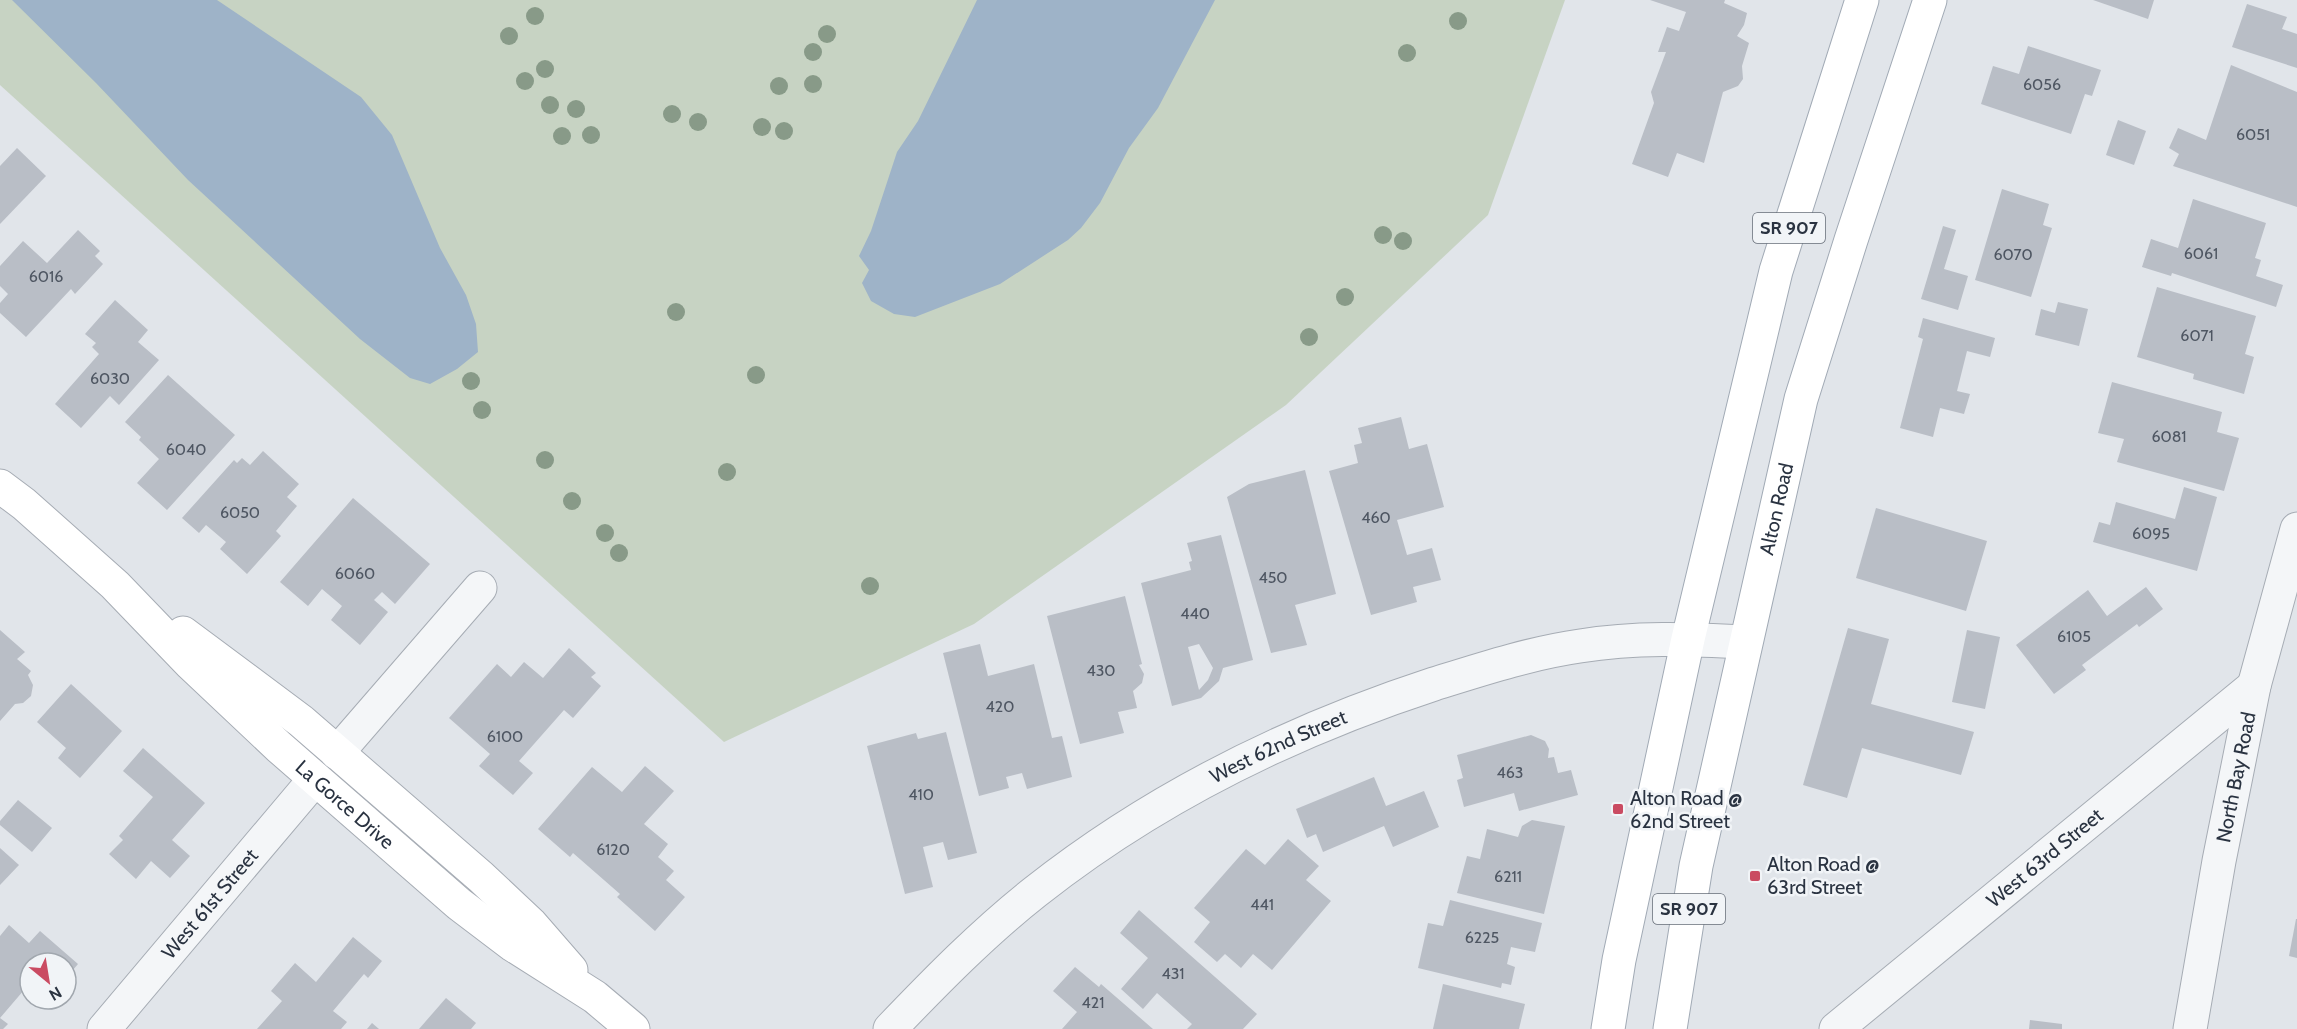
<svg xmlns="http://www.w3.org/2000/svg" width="2297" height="1029" viewBox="0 0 2297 1029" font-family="Cabin,sans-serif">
<rect width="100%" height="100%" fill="#e1e5ea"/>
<polygon fill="#c7d3c3" points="0,0 1565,0 1488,215 1286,405 974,624 724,742 0,85"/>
<g fill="#9eb3c8">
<polygon points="12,0 217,0 361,97 392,135 440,248 466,295 476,324 478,352 457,369 430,384 410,378 360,339 188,180 96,83"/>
<polygon points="977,0 1215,0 1158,108 1129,148 1100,203 1081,228 1068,240 1000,284 915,317 894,314 871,301 862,283 869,270 859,256 871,231 897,152 918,121"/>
</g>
<g fill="#b9bec6" fill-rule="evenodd">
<polygon points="1650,0 1725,0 1724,3 1747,13 1744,25 1737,36 1749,43 1742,66 1743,79 1738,86 1723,92 1704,163 1677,153 1668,177 1632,164 1654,103 1651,92 1666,52 1658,52 1667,27 1679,31 1686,12"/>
<polygon points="2093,0 2154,0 2148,19"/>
<polygon points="2247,4 2287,17 2282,29 2297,34 2297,68 2232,47"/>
<polygon points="2028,46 2101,70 2092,96 2085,94 2071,134 1981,104 1993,66 2019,74"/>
<polygon points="2231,65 2297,92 2297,207 2173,166 2179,154 2169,148 2178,128 2206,140"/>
<polygon points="2118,120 2146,131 2134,165 2106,155"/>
<polygon points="17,148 46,176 0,224 0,166"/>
<polygon points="2002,189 2049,204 2043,225 2052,228 2031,297 1975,280"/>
<polygon points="2193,199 2266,223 2255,258 2261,260 2256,276 2283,285 2276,307 2172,273 2171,276 2142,267 2151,239 2178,248"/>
<polygon points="1943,226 1956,230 1944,269 1968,276 1958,310 1921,299"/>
<polygon points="78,230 100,251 95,256 103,264 75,294 71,289 26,337 0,313 0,303 8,294 0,286 0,266 23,241 47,263"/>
<polygon points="2157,287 2256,316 2245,354 2254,357 2244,394 2193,379 2194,374 2137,357"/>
<polygon points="115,300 148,330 138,342 159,360 119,405 110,396 81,428 55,404 99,354 92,347 96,343 85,334"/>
<polygon points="2058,302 2088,309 2079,346 2035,335 2041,309 2055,313"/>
<polygon points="1923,318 1995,338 1990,357 1967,351 1957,391 1970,394 1964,414 1940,408 1933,437 1900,428 1923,339 1918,337"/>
<polygon points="168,375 235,435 167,510 137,483 159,459 139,440 141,437 125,422"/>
<polygon points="2112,382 2222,412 2217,432 2239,438 2224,491 2117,462 2124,439 2098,433"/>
<polygon points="1401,417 1409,449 1427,444 1444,507 1397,520 1407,555 1432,548 1441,580 1413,587 1417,602 1371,615 1329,471 1358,463 1354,445 1362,443 1358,428"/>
<polygon points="263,451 299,484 287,497 297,506 276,531 281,536 247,574 220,549 226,542 206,525 199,533 182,518 234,460 237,463 242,458 250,465"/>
<polygon points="1305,470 1336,594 1295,605 1307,645 1271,653 1227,497 1249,484"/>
<polygon points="2184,487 2217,497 2197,571 2093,542 2099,522 2110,525 2116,502 2175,519"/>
<polygon points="353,498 430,564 395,604 382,592 374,600 388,612 360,645 331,620 342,606 322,589 308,606 280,582"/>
<polygon points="1876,508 1987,541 1966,611 1856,578"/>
<path d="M1221 535 1253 660 1223 668 1219 681 1201 698 1172 706 1141 583 1191 570 1189 562 1192 561 1187 543ZM1199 644 1213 668 1208 680 1199 690 1188 647Z"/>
<polygon points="2146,587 2163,609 2139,627 2137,624 2082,665 2086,670 2054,694 2016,645 2088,590 2107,616"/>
<polygon points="1125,596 1142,664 1139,665 1144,674 1142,683 1133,691 1137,708 1118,712 1124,733 1080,744 1047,616"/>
<polygon points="1848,628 1889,639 1871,704 1974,732 1961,775 1862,748 1847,798 1803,785"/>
<polygon points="0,630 25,652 17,659 31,671 28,675 33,685 31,696 23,703 15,704 0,721"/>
<polygon points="1967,630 2000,637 1985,709 1952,702"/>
<polygon points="980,644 988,676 1034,664 1052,738 1062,736 1072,777 1027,789 1022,773 1006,777 1009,788 979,796 943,653"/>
<polygon points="569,648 596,673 591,677 601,686 573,718 564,710 519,761 533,773 513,795 479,766 490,754 449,718 497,664 511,677 524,662 543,678"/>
<polygon points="71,684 122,731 80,778 58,758 66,748 37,722"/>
<polygon points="946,732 977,853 948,860 943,842 923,847 933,887 905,894 867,746 916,733 918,739"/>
<polygon points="1531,735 1545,741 1549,749 1548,758 1554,757 1558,773 1571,770 1578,795 1519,811 1514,793 1464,807 1457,780 1463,778 1457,755"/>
<polygon points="143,748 205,803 172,840 190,856 170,878 151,861 136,879 109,854 123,840 119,836 153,797 123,771"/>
<polygon points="645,766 674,791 644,824 668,844 658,857 674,871 666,880 685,897 655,931 617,897 620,894 573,853 570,857 538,829 592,767 622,792"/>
<polygon points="1374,777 1386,806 1424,791 1439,827 1393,847 1384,826 1323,852 1316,834 1307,838 1296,809"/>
<polygon points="18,800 52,828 32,852 0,825 0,821"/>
<polygon points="1532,820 1565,826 1544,914 1457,893 1467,856 1480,859 1487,829 1518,837 1522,826"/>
<polygon points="1288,839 1319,866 1306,880 1331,901 1272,970 1253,954 1241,968 1225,954 1217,962 1194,942 1210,922 1194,908 1246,849 1265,865"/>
<polygon points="0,848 19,865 0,885"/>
<polygon points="1450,900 1542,923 1535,952 1511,947 1507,964 1515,967 1511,985 1502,983 1501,988 1418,968 1428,923 1443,926"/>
<polygon points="1139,910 1257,1014 1243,1029 1187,1029 1192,1024 1157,993 1143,1009 1121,989 1148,958 1120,933"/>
<polygon points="2296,919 2297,919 2297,958 2289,956"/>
<polygon points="9,925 29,943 40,931 78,964 66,978 66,963 30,963 30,983 0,1018 8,1024 3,1029 0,1029 0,936"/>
<polygon points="353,937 382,961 368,978 364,974 333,1011 347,1022 341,1029 257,1029 282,1001 271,991 295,963 316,982"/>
<polygon points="1075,967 1099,987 1101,984 1153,1029 1062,1029 1077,1012 1053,991"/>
<polygon points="1443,984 1525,1004 1519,1029 1433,1029"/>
<polygon points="446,998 476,1023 471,1029 419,1029"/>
<polygon points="2030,1020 2062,1024 2062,1029 2029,1029"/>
<polygon points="372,1023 379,1029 367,1029"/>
</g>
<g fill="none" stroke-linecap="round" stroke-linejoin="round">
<g stroke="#a6acb4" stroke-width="35">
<g id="minor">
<polyline points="337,753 480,588"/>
<path id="s1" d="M104 1029 315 779"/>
<path id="s2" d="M890 1029C936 981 983 933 1035 892 1154 798 1290 731 1434 684 1482 669 1531 653 1580 646 1635 637 1690 639 1745 642"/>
<path id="s3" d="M1836 1029 2254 686"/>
<path id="s4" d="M2190 1029 2219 861 2254 686 2297 529"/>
</g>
</g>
<g stroke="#a6acb4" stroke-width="35">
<g id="secondary">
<path id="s5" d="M0 486 24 504 115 585 191 664 279 747 459 904 513 945 595 997 633 1029"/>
<polyline points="183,633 301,721 481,877 531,924 571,970"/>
</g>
</g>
<g stroke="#a1aab5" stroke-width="35">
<g id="primary">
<polyline points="1608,1029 1619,960 1688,639 1776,271 1862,0"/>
<path id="s6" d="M1670 1029 1696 866 1801 399 1851 240 1930 0"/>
</g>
</g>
<use href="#minor" stroke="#f4f6f8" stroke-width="33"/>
<use href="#secondary" stroke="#fff" stroke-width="33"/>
<use href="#primary" stroke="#fff" stroke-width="33"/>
</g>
<g fill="#889a88">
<circle cx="535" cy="16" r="9"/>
<circle cx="1458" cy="21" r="9"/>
<circle cx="827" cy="34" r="9"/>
<circle cx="509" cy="36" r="9"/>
<circle cx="813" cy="52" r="9"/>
<circle cx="1407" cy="53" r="9"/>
<circle cx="545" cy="69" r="9"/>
<circle cx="525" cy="81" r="9"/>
<circle cx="813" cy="84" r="9"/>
<circle cx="779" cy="86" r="9"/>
<circle cx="550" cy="105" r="9"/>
<circle cx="576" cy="109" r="9"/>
<circle cx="672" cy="114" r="9"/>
<circle cx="698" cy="122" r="9"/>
<circle cx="762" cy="127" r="9"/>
<circle cx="784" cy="131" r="9"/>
<circle cx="591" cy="135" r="9"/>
<circle cx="562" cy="136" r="9"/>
<circle cx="1383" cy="235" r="9"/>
<circle cx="1403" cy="241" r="9"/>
<circle cx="1345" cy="297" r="9"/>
<circle cx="676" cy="312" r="9"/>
<circle cx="1309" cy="337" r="9"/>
<circle cx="756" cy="375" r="9"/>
<circle cx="471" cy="381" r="9"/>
<circle cx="482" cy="410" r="9"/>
<circle cx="545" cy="460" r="9"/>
<circle cx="727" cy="472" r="9"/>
<circle cx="572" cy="501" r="9"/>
<circle cx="605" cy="533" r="9"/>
<circle cx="619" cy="553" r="9"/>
<circle cx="870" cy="586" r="9"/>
</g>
<g fill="#ca4b62" stroke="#f1f4f7" stroke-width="2">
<rect x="1612" y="803" width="12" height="12" rx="3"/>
<rect x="1749" y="870" width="12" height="12" rx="3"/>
</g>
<g text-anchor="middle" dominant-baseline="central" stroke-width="5" stroke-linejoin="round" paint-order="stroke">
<g font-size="16" fill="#4e5662">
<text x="2042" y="84">6056</text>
<text x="2253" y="134">6051</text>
<text x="2201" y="253">6061</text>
<text x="2013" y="254">6070</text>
<text x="46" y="276">6016</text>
<text x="2197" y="335">6071</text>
<text x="110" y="378">6030</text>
<text x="2169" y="436">6081</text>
<text x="186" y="449">6040</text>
<text x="240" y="512">6050</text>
<text x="1376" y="517">460</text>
<text x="2151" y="533">6095</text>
<text x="355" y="573">6060</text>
<text x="1273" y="577">450</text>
<text x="1195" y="613">440</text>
<text x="2074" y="636">6105</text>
<text x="1101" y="670">430</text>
<text x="1000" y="706">420</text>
<text x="505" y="736">6100</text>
<text x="1510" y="772">463</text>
<text x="921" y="794">410</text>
<text x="613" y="849">6120</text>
<text x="1508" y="876">6211</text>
<text x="1262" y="904">441</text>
<text x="1482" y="937">6225</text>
<text x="1173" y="973">431</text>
<text x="1093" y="1002">421</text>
</g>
<g fill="#f1f4f7" stroke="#666d78" stroke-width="1.5">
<rect x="1753" y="213" width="72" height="30" rx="4.5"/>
<rect x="1653" y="894" width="72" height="30" rx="4.5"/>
</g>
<g font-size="18" font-weight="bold" fill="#2a3341">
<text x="1789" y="228">SR 907</text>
<text x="1689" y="909">SR 907</text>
</g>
<g font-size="20" fill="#2a3341" stroke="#f1f4f7">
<text stroke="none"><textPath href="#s6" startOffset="531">Alton Road</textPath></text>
<text stroke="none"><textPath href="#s2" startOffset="484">West 62nd Street</textPath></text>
<text stroke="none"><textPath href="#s4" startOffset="256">North Bay Road</textPath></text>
<text stroke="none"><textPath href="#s5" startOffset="470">La Gorce Drive</textPath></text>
<text stroke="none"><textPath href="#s3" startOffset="270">West 63rd Street</textPath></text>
<text stroke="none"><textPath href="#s1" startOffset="164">West 61st Street</textPath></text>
</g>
<g font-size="20" fill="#2a3341" stroke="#f1f4f7" text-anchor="start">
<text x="1630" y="798">Alton Road @<tspan x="1630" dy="23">62nd Street</tspan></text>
<text x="1767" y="864">Alton Road @<tspan x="1767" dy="23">63rd Street</tspan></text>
</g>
</g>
<g transform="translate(48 981) rotate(150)"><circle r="28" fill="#f1f4f7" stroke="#a1a7ae" stroke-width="1.5"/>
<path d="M0-4.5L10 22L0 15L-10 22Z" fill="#ca4b62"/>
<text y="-9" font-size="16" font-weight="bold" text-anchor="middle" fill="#2a3341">N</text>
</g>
</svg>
